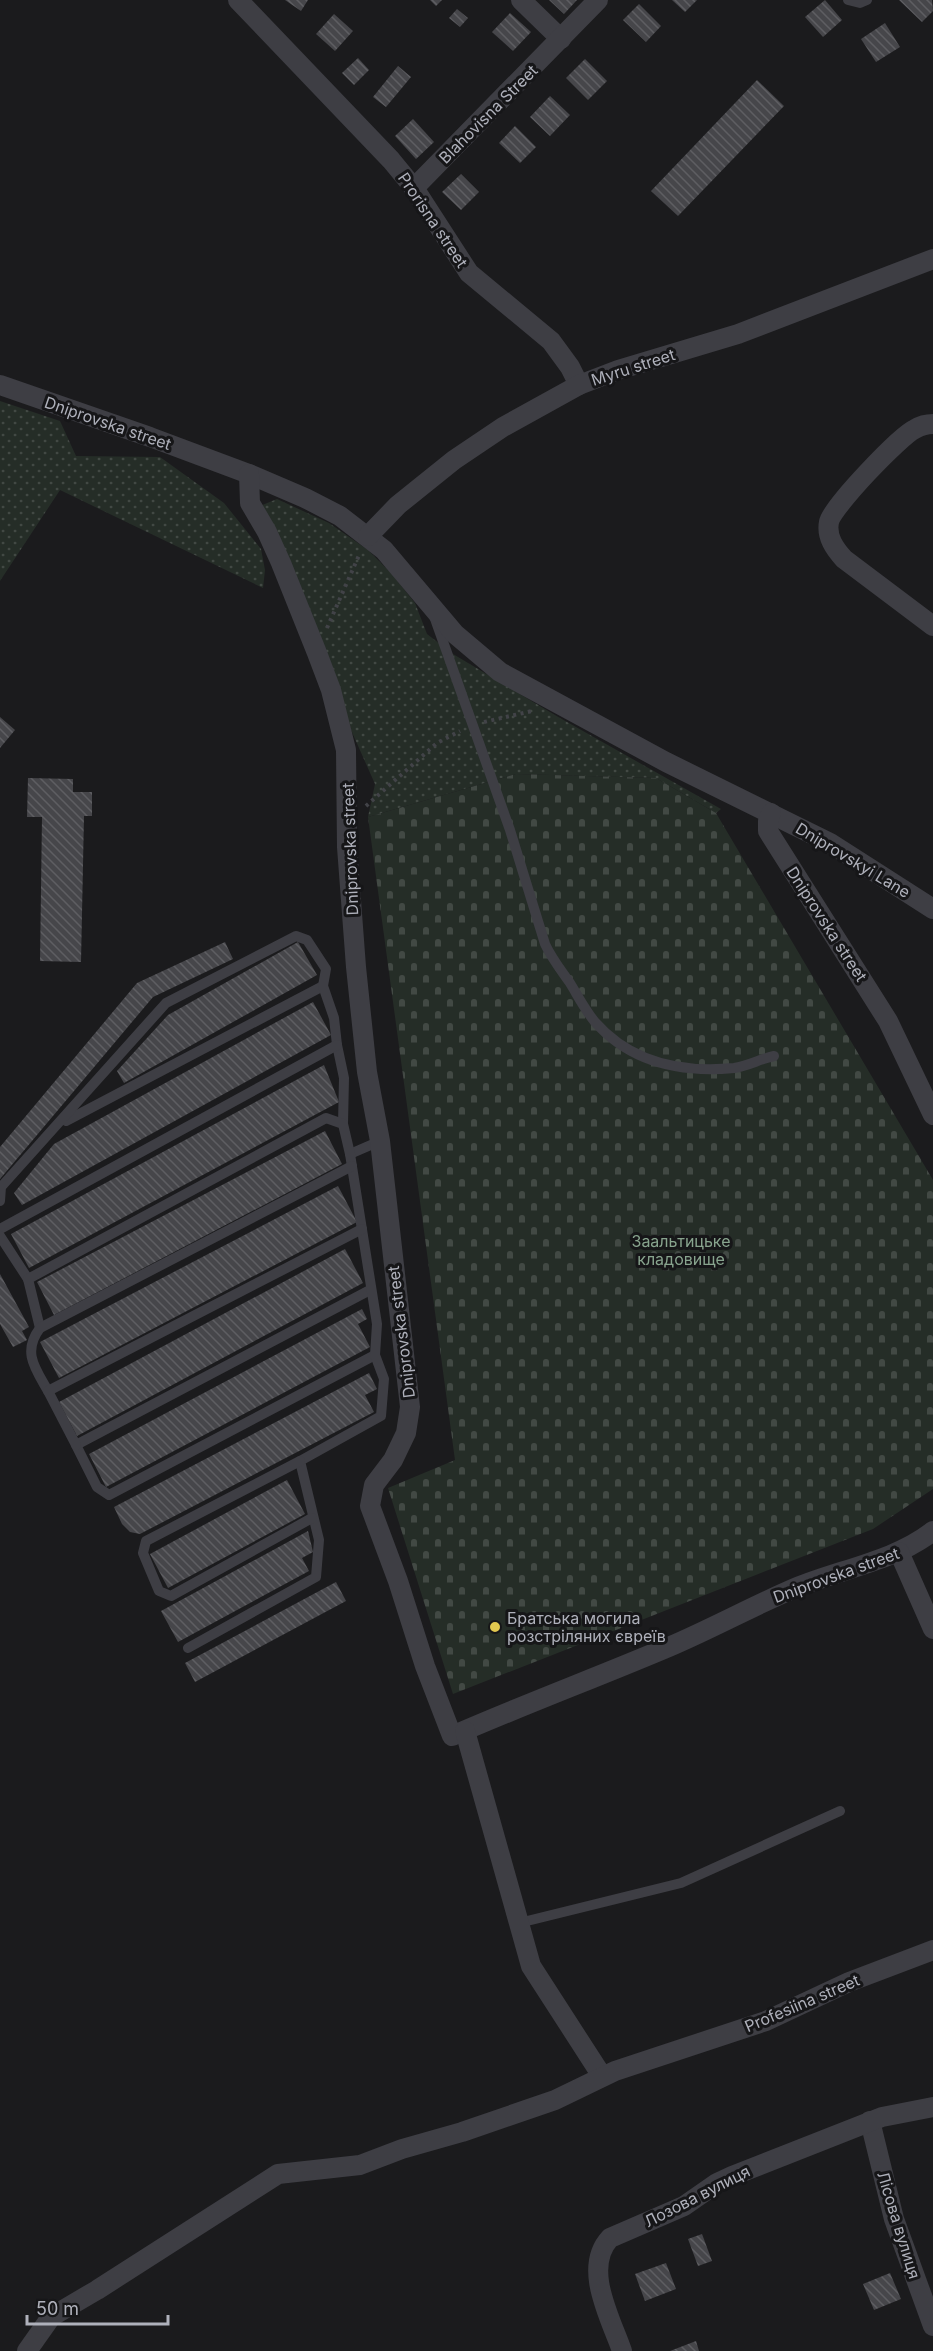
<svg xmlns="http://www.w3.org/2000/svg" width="933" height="2351" viewBox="0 0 933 2351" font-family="Inter,sans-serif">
<defs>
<pattern id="grass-dots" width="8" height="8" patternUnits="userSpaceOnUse" patternTransform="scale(1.5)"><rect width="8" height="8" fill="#252d27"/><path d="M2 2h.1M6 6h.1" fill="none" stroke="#424944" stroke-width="1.8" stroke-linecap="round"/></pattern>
<pattern id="cemetery-stones" width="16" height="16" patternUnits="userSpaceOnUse" patternTransform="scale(1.5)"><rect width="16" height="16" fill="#252d27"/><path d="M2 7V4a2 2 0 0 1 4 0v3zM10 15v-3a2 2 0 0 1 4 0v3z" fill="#424944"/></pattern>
<pattern id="building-back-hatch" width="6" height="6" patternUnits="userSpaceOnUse" patternTransform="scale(1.5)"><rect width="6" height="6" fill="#46464a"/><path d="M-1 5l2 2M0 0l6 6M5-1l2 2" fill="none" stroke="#5e5e62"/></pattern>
</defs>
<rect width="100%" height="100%" fill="#1b1b1d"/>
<g fill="url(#grass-dots)">
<polygon points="0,401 60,421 76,456 160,457 224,503 261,549 265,570 263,588 60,490 0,581"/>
<polygon points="277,499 329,523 368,550 391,573 415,603 427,634 453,654 560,718 721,809 716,813 656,778 516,774 368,817 375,784 351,730 333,668 260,506"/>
</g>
<polygon fill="url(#cemetery-stones)" points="516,774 656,778 716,813 933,1180 933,1489 873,1529 453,1694 388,1488 455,1460 368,817"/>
<g fill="url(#building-back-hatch)">
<polygon points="285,0 308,0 301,11"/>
<polygon points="430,0 442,0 436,6"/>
<polygon points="549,0 577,0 564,14"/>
<polygon points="672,0 697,0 685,12"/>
<polygon points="825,0 842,20 823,37 805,17"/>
<polygon points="899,0 932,0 933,11 922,22"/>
<polygon points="639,4 661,26 646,42 623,20"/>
<polygon points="457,9 468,18 460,27 449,18"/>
<polygon points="510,13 531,32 513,51 492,32"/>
<polygon points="334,14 353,31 335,51 316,34"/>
<polygon points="885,23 900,47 876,62 861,39"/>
<polygon points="358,58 369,70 354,85 342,73"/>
<polygon points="585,59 607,81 588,100 566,78"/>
<polygon points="398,66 411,77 386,107 373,97"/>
<polygon points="757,80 784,106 678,216 651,191"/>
<polygon points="550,96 570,115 550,136 530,117"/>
<polygon points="413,119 434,142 416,159 395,136"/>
<polygon points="515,126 536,147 520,163 499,143"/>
<polygon points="461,174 479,192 461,210 442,192"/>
<polygon points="0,717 15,730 0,748"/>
<polygon points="28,778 73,779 73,792 92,792 92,816 84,816 81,962 40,961 42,817 27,817"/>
<polygon points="225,942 233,959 153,997 0,1179 0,1147 137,983"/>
<polygon points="298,942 317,975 124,1083 117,1071 168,1015"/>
<polygon points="313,1002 331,1035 22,1205 14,1193 54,1144"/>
<polygon points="324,1065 339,1102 29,1268 11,1234"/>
<polygon points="325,1131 342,1164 54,1315 37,1282"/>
<polygon points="338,1186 357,1222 59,1378 40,1342"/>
<polygon points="345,1249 363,1283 77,1436 59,1402"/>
<polygon points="0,1274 29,1327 22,1331 27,1340 13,1347 0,1324"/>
<polygon points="362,1309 367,1319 358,1324 370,1347 106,1487 89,1454"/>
<polygon points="369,1373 377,1389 365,1395 374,1412 140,1534 130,1532 122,1524 114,1507"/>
<polygon points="287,1480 305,1514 168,1588 150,1554"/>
<polygon points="308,1531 313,1552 302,1558 309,1571 178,1642 161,1611"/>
<polygon points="336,1582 346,1601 195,1682 185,1663"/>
<polygon points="702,2234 712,2261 698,2266 688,2239"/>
<polygon points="666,2263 676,2289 645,2301 635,2274"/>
<polygon points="890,2273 901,2299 874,2310 863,2284"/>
<polygon points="696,2341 699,2351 670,2351"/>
</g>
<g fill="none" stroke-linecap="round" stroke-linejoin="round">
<g stroke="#424348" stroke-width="4" stroke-dasharray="3 4.5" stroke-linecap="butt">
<polyline points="327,628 360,553"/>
<polyline points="484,722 532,711"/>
<polyline points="366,806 437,743 460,731"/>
</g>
<g stroke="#3e3e44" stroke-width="10">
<polyline points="848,0 860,3 867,0"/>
<path d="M434 616 510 830 545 944C552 959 561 970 570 983 578 996 585 1010 595 1022 631 1063 681 1073 734 1068 748 1066 760 1059 774 1056"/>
<polyline points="66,1121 323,986"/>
<polyline points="350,1154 380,1141"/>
<polyline points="0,1201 1,1187 166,1003 296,936 307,940 326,969 323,986 334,1018 337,1045 344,1078 343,1124"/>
<polyline points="0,1229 337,1045"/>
<polyline points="0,1236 28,1279"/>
<polyline points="370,1290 76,1445 97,1487 109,1495 375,1355"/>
<polyline points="40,1328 28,1279 326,1118 343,1124 350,1154 377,1324 375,1355 384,1379 381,1416 300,1461 319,1540 316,1577 188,1648"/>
<path d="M48 1391C35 1368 22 1352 40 1328L352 1166"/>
<polyline points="76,1445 48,1391 362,1229"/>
<polyline points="300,1461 146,1541 143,1553 159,1591 171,1596 312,1518"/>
<polyline points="519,1923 681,1883 840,1811"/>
</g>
<g stroke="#3e3e44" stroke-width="20">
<polyline points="238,0 391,160 414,188 469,273 551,341 570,367 579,385"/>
<polyline points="521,0 561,39"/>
<polyline points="414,188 598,0"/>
<polyline points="0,385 150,437 249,474 305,498 340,516 384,550 455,634 500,672 666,762 830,843 933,909"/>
<path d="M933 424C927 424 920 426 915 429 900 436 832 507 829 522 826 537 835 549 844 559L933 626"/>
<path d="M249 474 250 503 267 532 281 563 317 653 331 690 346 750 347 847 356 967 367 1072 380 1141 410 1407 406 1433 393 1460 374 1485 370 1506 398 1581 425 1666 452 1736C525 1704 598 1677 671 1646 713 1628 753 1606 795 1588 840 1569 893 1562 933 1531"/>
<polyline points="368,536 398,505 454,460 503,427 579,385 618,370 738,334 933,259"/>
<polyline points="771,813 768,821 768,831 888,1021 933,1115"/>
<polyline points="899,1552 933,1629"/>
<polyline points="465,1731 531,1966 602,2076"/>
<polyline points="870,2121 894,2219 933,2326"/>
<polyline points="27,2351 51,2317 97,2290 278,2174 360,2165 402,2149 462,2132 555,2100 615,2071 766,2021 849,1982 933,1950"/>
<path d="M622 2351C611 2319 582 2268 610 2238L684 2206 717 2183 732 2176 882 2117 933 2107"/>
</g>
</g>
<circle fill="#e1c74f" stroke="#161618" stroke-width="2" cx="495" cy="1627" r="6"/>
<g text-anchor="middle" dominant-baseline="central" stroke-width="6" stroke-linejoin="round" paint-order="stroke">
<g font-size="16" fill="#afb1bb" stroke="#161618">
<text transform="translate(488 114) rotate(-45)">Blahovisna Street</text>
<text transform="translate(433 220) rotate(56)">Prorisna street</text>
<text transform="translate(633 367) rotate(-18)">Myru street</text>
<text transform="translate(108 423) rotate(19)">Dniprovska street</text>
<text transform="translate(350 849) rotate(-92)">Dniprovska street</text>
<text transform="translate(853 860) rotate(31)">Dniprovskyi Lane</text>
<text transform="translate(827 924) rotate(57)">Dniprovska street</text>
<text transform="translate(401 1332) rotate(-97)">Dniprovska street</text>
<text transform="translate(836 1575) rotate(-20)">Dniprovska street</text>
<text transform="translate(802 2003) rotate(-23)">Profesiina street</text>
<text transform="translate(697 2196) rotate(-27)">Лозова вулиця</text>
<text transform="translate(899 2225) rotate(73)">Лісова вулиця</text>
</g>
<g font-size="16" fill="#88a48e" stroke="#161618">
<text x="681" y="1241">Заальтицьке<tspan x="681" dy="18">кладовище</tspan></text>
</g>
<g font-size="16" fill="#afb1bb" stroke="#161618" text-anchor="start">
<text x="507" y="1618">Братська могила<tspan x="507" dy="18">розстріляних євреїв</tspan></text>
</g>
</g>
<path d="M27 2315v9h141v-9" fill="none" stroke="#afb1bb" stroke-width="3"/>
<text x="36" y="2315" font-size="18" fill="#afb1bb" stroke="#161618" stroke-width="4.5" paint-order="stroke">50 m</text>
</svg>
